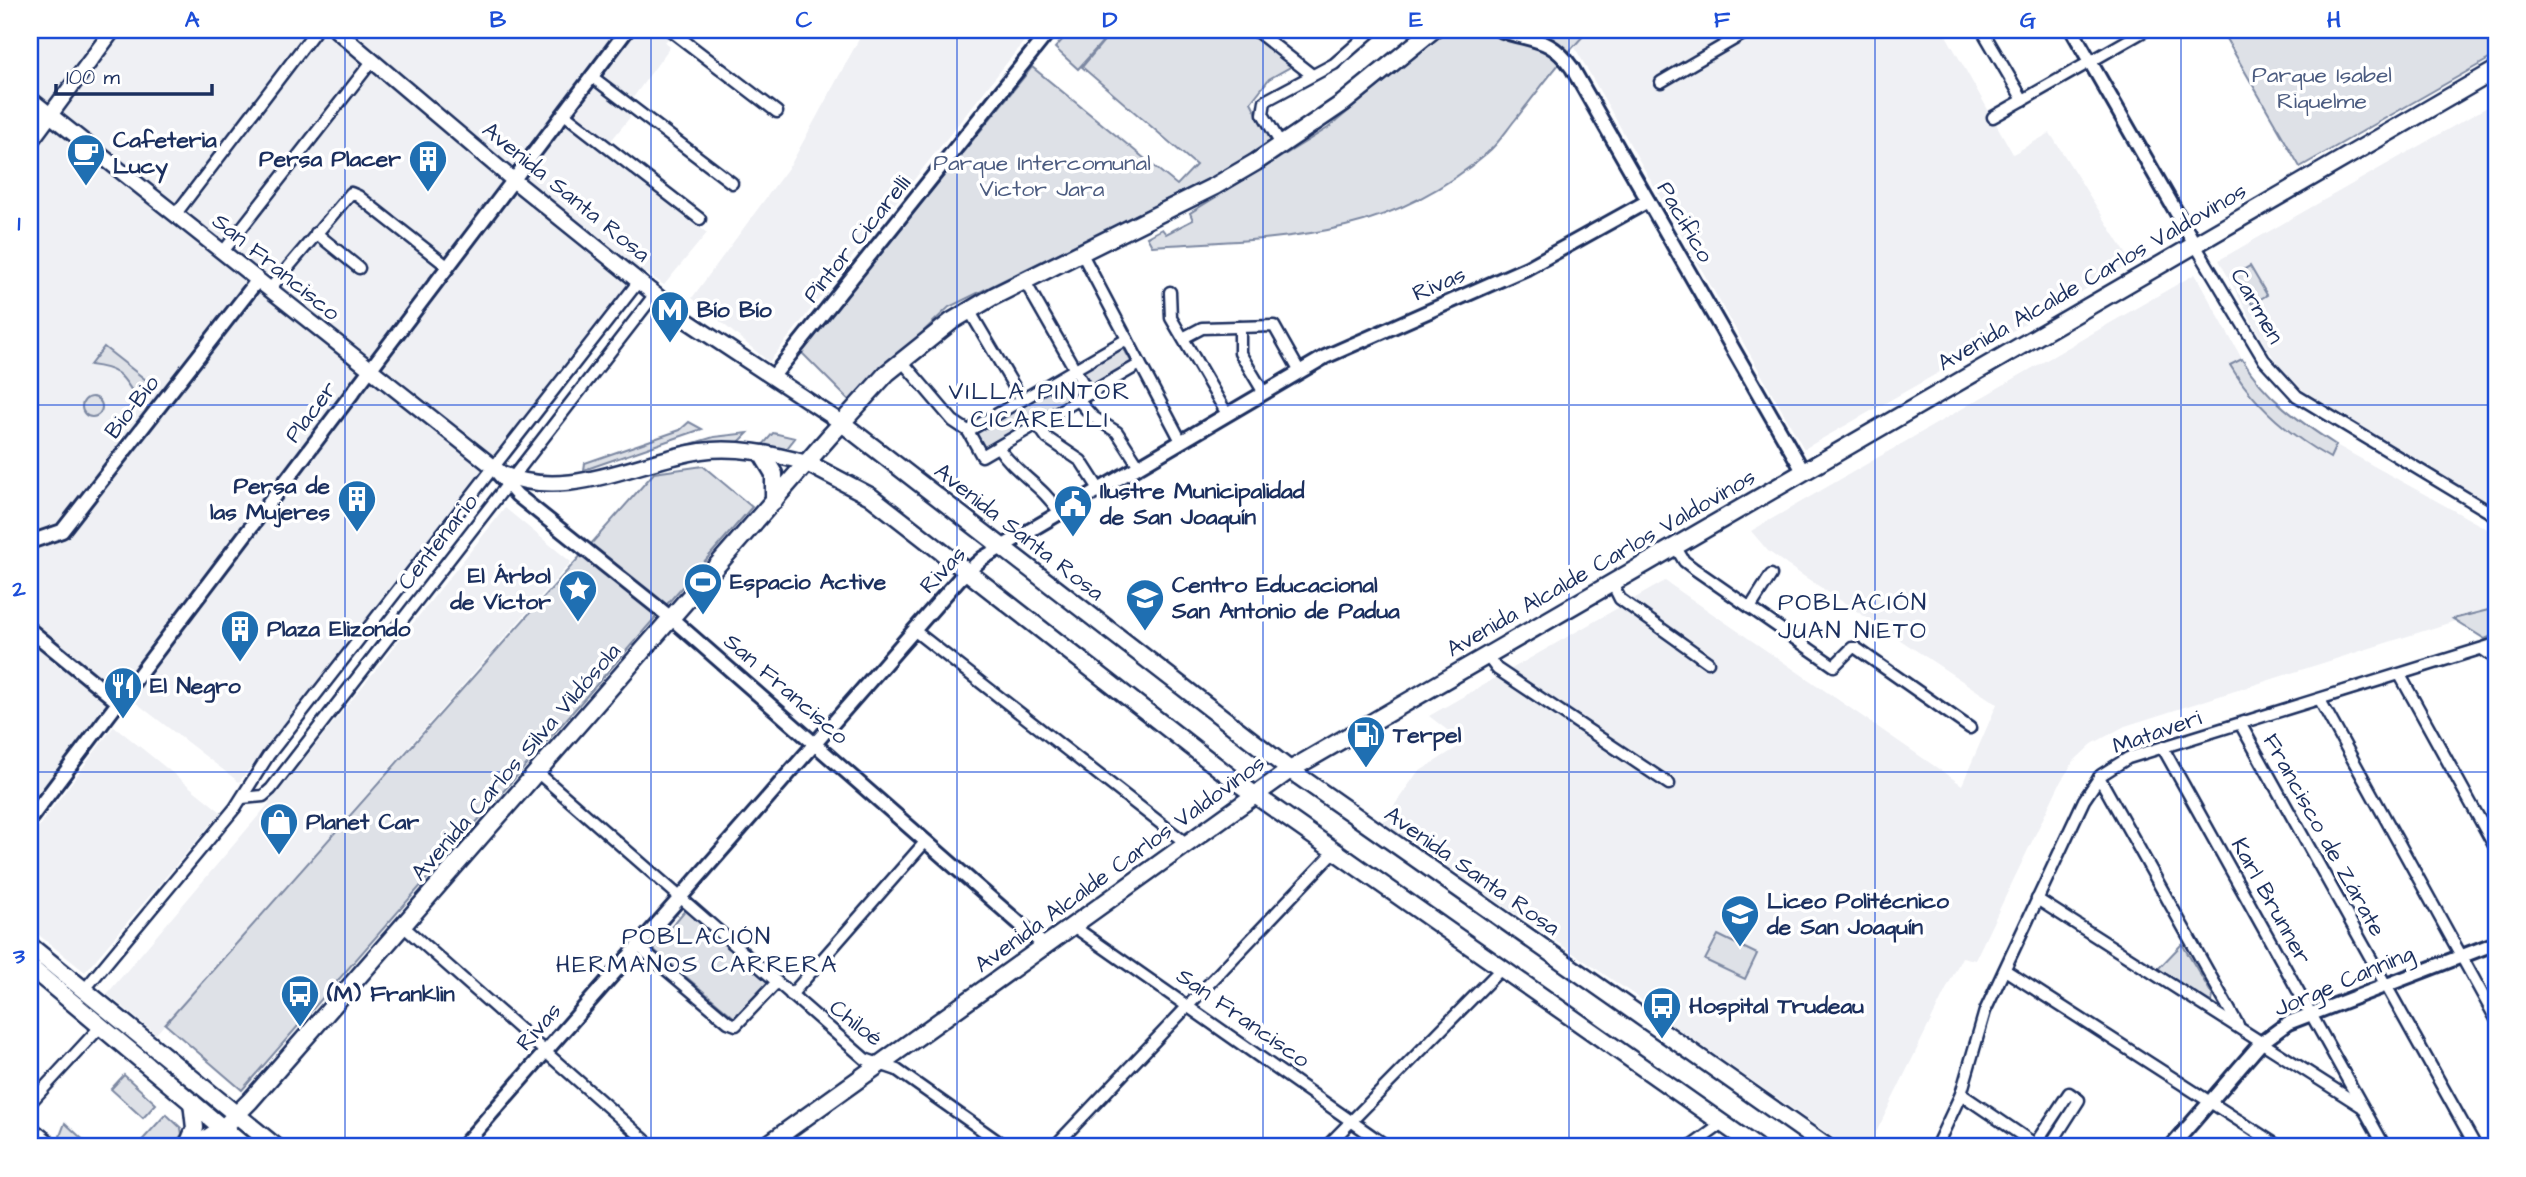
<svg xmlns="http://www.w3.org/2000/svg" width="2526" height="1177" viewBox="0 0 2526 1177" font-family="'Architects Daughter',sans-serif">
<rect width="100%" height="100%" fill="#fff"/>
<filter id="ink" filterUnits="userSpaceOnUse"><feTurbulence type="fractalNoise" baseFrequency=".0143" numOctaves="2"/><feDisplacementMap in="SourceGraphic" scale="14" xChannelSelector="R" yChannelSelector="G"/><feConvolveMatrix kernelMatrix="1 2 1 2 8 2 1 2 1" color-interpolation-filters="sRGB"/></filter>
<g filter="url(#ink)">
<g fill="#eff0f4">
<polygon points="30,30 676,30 665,42 670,47 624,110 631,116 610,142 606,139 599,149 707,233 664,285 643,271 239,782 118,689 30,806"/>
<polygon points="864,30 1033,30 769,362 692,298 791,164"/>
<polygon points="1589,30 1943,30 2013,154 2050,133 2132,263 1804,449 1574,46"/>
<polygon points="2496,102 2496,507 2304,391 2280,367 2263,342 2219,260"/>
<polygon points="2195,274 2242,359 2231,366 2244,387 2282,426 2329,457 2336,445 2496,534 2496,608 2125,726 2092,744 2074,761 2061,781 1975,960 1962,957 1869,1147 1847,1147 1654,1012 1639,998 1382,823 1417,773 1464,743 1429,716 1665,581 1962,785 1997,704 1787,565 1768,551 1751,531"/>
<polygon points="505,508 571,562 156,1034 107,994 266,807"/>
<polygon points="114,726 221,812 85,972 30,928 30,838"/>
</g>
<g fill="#dee1e7" stroke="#7c88a2" stroke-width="2">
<polygon points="1071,30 1247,30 1292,66 1269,79 1251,102 1271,141 1225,171 949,307 850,401 801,352 1032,67 1177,185 1196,165 1082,67 1112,31 1078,69 1055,48"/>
<path d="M1447 30H1589C1562 57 1539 90 1515 120 1506 131 1498 144 1487 153 1384 242 1279 238 1152 246L1147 237 1162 229 1166 234 1193 220 1190 213 1328 128Z"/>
<polygon points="2221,30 2496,30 2496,55 2300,167"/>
<polygon points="2250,266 2267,295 2252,304 2235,275"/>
<polygon points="1122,346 1134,366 983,453 971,433"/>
<path d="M104 347 151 384 138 400C122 377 123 369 90 365Z"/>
<path d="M2242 359C2264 397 2300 422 2336 445L2330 458C2289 435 2254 405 2230 365Z"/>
<circle cx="92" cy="407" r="10"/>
<polygon points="689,422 702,429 584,470 585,463 680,430"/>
<polygon points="748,433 736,445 667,454 670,450 714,437"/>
<polygon points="773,433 795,438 784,452 762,446"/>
<polygon points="703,466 752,507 242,1090 165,1024 654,473"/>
<polygon points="2496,608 2496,634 2485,639 2453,619"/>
<polygon points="686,909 769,983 736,1019 653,949"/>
<polygon points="1718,935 1757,954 1745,979 1705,960"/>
<polygon points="2182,944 2213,996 2212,1002 2205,1002 2156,971"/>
<polygon points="124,1075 156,1104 143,1118 111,1089"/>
<polygon points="166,1114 181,1128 182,1134 173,1147 136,1147"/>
<polygon points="65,1123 91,1147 73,1147 60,1136"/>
</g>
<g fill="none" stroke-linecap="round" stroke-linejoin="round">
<g stroke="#1b2f5e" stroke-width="15">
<g id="minor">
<polyline points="670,30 777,112"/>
<polyline points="1255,30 1312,75"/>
<polyline points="1982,30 2023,100"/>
<polyline points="591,76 732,183"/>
<polyline points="1661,82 1750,30"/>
<polyline points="563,113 700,219"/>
<polyline points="1993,117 2146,30"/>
<polyline points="1282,146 1263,114 1265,101 1334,64 1373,30"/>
<polyline points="175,215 316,30"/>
<polyline points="316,233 359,268"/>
<polyline points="2194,243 2264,360 2297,396 2496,516"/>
<polyline points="1081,252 1181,441"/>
<polyline points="222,253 373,60"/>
<polyline points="1024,280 1089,394"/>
<polyline points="269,290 351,193 358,196 447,266"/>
<polyline points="1170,292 1171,318 1227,414"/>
<polyline points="969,310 1022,400"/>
<polyline points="1240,327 1240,353 1264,393"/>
<polyline points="1183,338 1202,328 1274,326 1300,372"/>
<polyline points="901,360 953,421 968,431 982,456 1140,364"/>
<polyline points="1078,400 1093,417 1117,432 1139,466"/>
<polyline points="1037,424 1047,438 1081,461 1099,489"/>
<polyline points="968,431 1127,339"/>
<path d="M998 447C1015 473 1043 486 1059 512"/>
<polyline points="1675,546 1684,561 1693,568 1834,666 1852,648 1856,648 1970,728"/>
<polyline points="1612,583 1620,599 1708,662"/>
<polyline points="1750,608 1771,575"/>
<polyline points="915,631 1187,844"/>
<polyline points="2482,649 2496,659"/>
<polyline points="1487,656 1497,669 1669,784"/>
<polyline points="2400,675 2496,849"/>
<polyline points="2320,700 2496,1019"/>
<polyline points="2241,725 2476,1147"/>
<polyline points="2163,748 2385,1147"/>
<polyline points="537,772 865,1059 897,1070 1006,1147"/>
<polyline points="2099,777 2238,1025"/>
<polyline points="242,798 263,796 271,789 655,294"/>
<polyline points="2037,899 2361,1106"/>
<polyline points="403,926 653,1147"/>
<polyline points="1073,926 1388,1147"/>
<polyline points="638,946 728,1022 736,1025 777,982"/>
<polyline points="2005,970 2280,1147"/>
<polyline points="85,989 235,808 268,756 639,281"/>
<polyline points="791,995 926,841"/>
<polyline points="1961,1094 2039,1147"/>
<polyline points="30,1103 102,1025"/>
<polyline points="30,1126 57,1147"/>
<polyline points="2035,1144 2069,1093 2079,1100 2049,1147"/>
<polyline points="1054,1147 1334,852"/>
<polyline points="1326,1147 1501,969"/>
<polyline points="1690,1147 1722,1124"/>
<polyline points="1936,1147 1961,1094 1985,1011 2084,800 2101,775 2128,758 2496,644"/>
</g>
</g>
<g stroke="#1b2f5e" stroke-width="18">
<g id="tertiary">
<path d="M1500 30C1532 42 1550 36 1572 68L1803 471"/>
<polyline points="2072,30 2194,243"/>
<polyline points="774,375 1050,30"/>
<polyline points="495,470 517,495 671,618 1045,946"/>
<polyline points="30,542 62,531 257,281"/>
<polyline points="30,630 118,702"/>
<polyline points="30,819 627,30"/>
<polyline points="462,1147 959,579 983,558 1325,357 1527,268 1648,201"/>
<polyline points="2171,1147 2261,1043 2288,1023 2496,943"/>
</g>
</g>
<g stroke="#1b2f5e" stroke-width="19">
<g id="secondary">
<polyline points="336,30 512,179 689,322 842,423"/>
<path d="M30 99 501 473C566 503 636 461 701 451 736 446 773 454 807 463"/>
<polyline points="30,142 113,30"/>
</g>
</g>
<g stroke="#1b2f5e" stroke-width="21">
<g id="primary">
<polyline points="842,423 1290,770 1827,1147"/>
<polyline points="762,454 774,474 774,501"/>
<polyline points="807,463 870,496 1238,783 1756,1147"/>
<polyline points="30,946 276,1147"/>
<polyline points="30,967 245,1147"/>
<polyline points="187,1147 195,1128 192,1102"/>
<polyline points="193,1147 223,1128 250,1101 828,438 887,373 952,321 994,296 1215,186 1256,162 1343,103 1433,30"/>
<polyline points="764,1147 1290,770 2496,70"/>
</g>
</g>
<use href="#minor" stroke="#fff" stroke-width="10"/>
<use href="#tertiary" stroke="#fff" stroke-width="12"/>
<use href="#secondary" stroke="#fff" stroke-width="14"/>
<use href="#primary" stroke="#fff" stroke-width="16"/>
</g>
</g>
<path fill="none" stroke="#1d4ed8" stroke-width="2" stroke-opacity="0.55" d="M345 30V1147M651 30V1147M957 30V1147M1263 30V1147M1569 30V1147M1875 30V1147M2181 30V1147M30 405H2496M30 772H2496"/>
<defs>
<g id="cafe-pin" transform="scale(2.0125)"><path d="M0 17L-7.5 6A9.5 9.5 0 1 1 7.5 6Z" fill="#1f6fb2" stroke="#fff"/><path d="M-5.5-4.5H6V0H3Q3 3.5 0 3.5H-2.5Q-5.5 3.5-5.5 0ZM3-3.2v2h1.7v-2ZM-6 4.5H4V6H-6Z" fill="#fff"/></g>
<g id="building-pin" transform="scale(2.0125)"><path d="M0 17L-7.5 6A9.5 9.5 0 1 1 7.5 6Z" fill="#1f6fb2" stroke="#fff"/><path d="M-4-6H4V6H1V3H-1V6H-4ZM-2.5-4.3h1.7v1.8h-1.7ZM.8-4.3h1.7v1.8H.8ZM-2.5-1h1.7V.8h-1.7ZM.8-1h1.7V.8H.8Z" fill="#fff"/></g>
<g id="metro-pin" transform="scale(2.0125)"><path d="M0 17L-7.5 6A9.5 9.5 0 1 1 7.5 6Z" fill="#1f6fb2" stroke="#fff"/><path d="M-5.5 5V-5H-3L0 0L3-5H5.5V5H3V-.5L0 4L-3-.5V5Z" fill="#fff"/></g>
<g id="civic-pin" transform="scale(2.0125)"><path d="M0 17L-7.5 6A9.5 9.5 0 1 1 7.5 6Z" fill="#1f6fb2" stroke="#fff"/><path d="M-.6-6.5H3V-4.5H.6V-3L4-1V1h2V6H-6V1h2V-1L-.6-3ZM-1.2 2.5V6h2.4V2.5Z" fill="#fff"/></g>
<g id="stadium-pin" transform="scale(2.0125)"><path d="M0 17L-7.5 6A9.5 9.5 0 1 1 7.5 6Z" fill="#1f6fb2" stroke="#fff"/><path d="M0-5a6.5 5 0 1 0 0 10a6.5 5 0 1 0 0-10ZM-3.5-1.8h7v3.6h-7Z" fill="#fff"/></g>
<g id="sight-pin" transform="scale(2.0125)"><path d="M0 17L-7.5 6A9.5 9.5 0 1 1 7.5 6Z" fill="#1f6fb2" stroke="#fff"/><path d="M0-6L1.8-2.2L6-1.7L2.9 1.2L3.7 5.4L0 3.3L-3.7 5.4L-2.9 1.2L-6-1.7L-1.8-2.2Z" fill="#fff"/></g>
<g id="school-pin" transform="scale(2.0125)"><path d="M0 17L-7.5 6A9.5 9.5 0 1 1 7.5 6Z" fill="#1f6fb2" stroke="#fff"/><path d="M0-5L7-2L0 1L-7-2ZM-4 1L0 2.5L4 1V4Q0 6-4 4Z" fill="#fff"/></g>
<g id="restaurant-pin" transform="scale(2.0125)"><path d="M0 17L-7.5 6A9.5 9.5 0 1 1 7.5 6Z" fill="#1f6fb2" stroke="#fff"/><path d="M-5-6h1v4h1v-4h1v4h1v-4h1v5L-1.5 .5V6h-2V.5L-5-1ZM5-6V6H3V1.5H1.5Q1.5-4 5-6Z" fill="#fff"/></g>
<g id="fuel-pin" transform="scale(2.0125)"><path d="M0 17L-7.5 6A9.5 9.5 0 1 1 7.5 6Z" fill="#1f6fb2" stroke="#fff"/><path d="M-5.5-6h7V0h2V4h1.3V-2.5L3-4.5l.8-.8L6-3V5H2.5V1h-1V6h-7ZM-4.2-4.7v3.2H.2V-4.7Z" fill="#fff"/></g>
<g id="shop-pin" transform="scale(2.0125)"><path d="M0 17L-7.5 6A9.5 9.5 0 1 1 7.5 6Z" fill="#1f6fb2" stroke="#fff"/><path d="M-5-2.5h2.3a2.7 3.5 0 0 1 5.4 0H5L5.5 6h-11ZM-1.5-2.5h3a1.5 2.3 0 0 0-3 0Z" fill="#fff"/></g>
<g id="bus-pin" transform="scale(2.0125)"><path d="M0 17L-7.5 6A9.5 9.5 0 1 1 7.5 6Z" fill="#1f6fb2" stroke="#fff"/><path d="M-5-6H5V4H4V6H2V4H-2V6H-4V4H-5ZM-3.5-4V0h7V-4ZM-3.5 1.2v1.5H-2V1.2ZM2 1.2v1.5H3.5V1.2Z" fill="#fff"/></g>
</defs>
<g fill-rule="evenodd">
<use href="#cafe-pin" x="86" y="153"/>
<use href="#building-pin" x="428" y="159"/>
<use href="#metro-pin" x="670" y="310"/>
<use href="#building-pin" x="357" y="499"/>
<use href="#civic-pin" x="1073" y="504"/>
<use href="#stadium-pin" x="703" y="582"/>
<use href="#sight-pin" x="578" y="589"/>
<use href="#school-pin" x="1145" y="598"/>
<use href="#building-pin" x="240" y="629"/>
<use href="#restaurant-pin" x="123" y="686"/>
<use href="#fuel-pin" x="1366" y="735"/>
<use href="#shop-pin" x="279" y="822"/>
<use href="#school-pin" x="1740" y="914"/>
<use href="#bus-pin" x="300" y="994"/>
<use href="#bus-pin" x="1662" y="1006"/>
</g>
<g text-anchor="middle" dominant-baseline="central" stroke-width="7" stroke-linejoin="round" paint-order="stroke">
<g font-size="23" fill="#4c5c80" stroke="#fff">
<text x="2322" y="75">Parque Isabel<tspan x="2322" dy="26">Riquelme</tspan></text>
<text x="1042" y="163">Parque Intercomunal<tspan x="1042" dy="26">Victor Jara</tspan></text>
</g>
<g font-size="23" font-weight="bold" fill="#1b2f5e" stroke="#fff" text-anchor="start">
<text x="113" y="140">Cafeteria<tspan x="113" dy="26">Lucy</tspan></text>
<text x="401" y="159" text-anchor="end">Persa Placer</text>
<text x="697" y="310">Bío Bío</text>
<text x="330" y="486" text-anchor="end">Persa de<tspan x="330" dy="26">las Mujeres</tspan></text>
<text x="1100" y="491">Ilustre Municipalidad<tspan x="1100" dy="26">de San Joaquín</tspan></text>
<text x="551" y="576" text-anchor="end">El Árbol<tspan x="551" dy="26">de Víctor</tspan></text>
<text x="730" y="582">Espacio Active</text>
<text x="1172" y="585">Centro Educacional<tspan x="1172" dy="26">San Antonio de Padua</tspan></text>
<text x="267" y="629">Plaza Elizondo</text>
<text x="150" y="686">El Negro</text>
<text x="1393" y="735">Terpel</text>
<text x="306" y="822">Planet Car</text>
<text x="1767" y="901">Liceo Politécnico<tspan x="1767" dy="26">de San Joaquín</tspan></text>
<text x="327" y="994">(M) Franklin</text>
<text x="1689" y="1006">Hospital Trudeau</text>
</g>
<g font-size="23" fill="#1b2f5e" stroke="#fff">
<text transform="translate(566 192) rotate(39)">Avenida Santa Rosa</text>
<text transform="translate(1685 222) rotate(60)">Pacifico</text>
<text transform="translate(857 239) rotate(-51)">Pintor Cicarelli</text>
<text transform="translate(276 267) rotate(39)">San Francisco</text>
<text transform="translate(2092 277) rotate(-30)">Avenida Alcalde Carlos Valdovinos</text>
<text transform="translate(1439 284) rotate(-23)">Rivas</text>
<text transform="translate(2257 306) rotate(60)">Carmen</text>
<text transform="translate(132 407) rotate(-52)">Bio-Bio</text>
<text transform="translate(311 412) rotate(-53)">Placer</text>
<text transform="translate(1019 532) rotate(38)">Avenida Santa Rosa</text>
<text transform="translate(438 542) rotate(-52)">Centenario</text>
<text transform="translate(1601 563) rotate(-30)">Avenida Alcalde Carlos Valdovinos</text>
<text transform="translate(943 570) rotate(-46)">Rivas</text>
<text transform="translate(786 689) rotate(41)">San Francisco</text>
<text transform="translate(2157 732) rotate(-19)">Mataveri</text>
<text transform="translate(516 762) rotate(-49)">Avenida Carlos Silva Vildósola</text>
<text transform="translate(2324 835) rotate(61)">Francisco de Zárate</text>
<text transform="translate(1120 864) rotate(-36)">Avenida Alcalde Carlos Valdovinos</text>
<text transform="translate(1472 871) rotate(35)">Avenida Santa Rosa</text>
<text transform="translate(2271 901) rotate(61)">Karl Brunner</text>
<text transform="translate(2344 981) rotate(-23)">Jorge Canning</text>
<text transform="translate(1243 1018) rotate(35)">San Francisco</text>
<text transform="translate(856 1023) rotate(38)">Chiloé</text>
<text transform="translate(539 1027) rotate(-49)">Rivas</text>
</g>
<g font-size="24" letter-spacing="2" fill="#1b2f5e" stroke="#fff">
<text x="1040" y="392">VILLA PINTOR<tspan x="1040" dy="28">CICARELLI</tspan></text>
<text x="1853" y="603">POBLACIÓN<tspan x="1853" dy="28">JUAN NIETO</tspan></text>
<text x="697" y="937">POBLACIÓN<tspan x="697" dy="28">HERMANOS CARRERA</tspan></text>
</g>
</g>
<rect width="2526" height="1177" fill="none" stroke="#fff" stroke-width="77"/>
<path d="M56 84v10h156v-10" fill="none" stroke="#1b2f5e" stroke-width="3.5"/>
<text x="66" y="84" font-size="21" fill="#1b2f5e" stroke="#ffffff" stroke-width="5" paint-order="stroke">100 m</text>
<rect x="38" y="38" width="2450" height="1100" fill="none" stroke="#1d4ed8" stroke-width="2.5"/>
<g font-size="23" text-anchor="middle" font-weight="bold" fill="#1d4ed8">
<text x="192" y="27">A</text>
<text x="498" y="27">B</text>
<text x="804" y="27">C</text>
<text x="1110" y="27">D</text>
<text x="1416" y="27">E</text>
<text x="1722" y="27">F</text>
<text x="2028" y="27">G</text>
<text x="2334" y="27">H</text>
<text x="19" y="230">1</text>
<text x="19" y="596">2</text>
<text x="19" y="963">3</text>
</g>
</svg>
